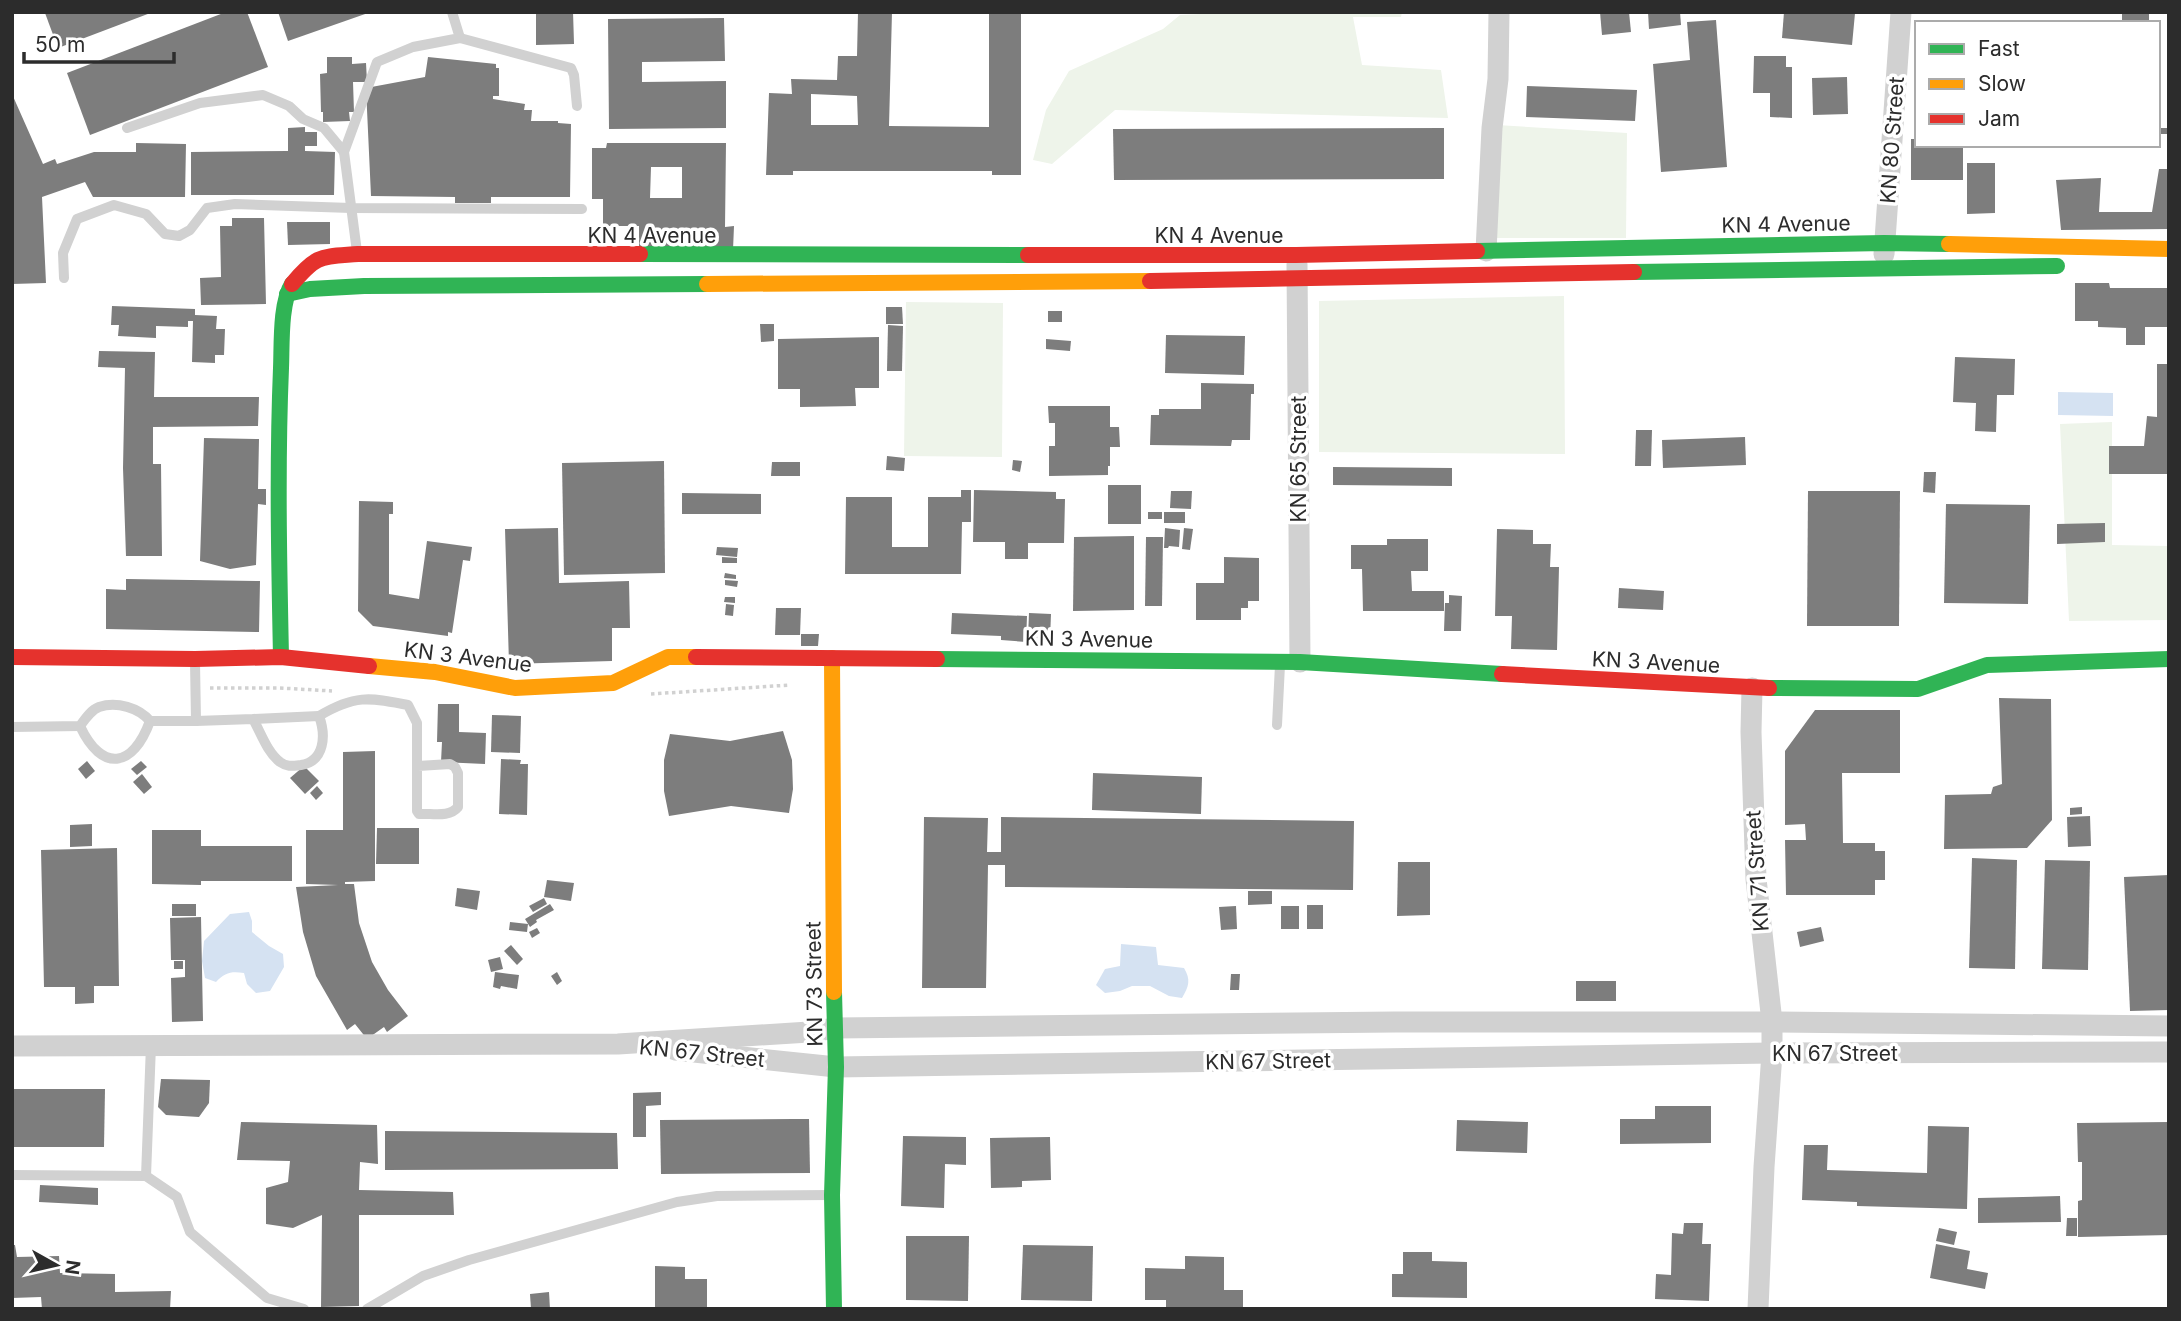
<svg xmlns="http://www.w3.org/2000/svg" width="2181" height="1321" viewBox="0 0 2181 1321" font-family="Inter,sans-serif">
<rect width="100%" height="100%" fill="#fff"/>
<g fill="#eef4ea">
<polygon points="1241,12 1402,12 1401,17 1353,17 1362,65 1441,70 1448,118 1115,110 1052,164 1033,160 1046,110 1069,71 1163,29 1180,15"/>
<polygon points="1497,125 1627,133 1626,238 1493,238"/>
<polygon points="1564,296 1565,454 1319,452 1319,301"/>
<polygon points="906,302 1003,303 1002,457 904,456"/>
<polygon points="2112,422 2112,545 2169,546 2169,620 2069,621 2060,424"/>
</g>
<g fill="#d5e2f2">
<polygon points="2058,392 2113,393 2113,416 2058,415"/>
<path d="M249 912 252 921V932L269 946 283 954 284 967 270 991 256 993 247 984 244 973C232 971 225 972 216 982L205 978 202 961 204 941 230 914Z"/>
<path d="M1121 944 1156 947 1158 965 1184 968C1191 980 1189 986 1182 998L1169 996 1150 986H1132L1120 991 1105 993 1096 985 1105 969 1120 966Z"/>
</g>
<g fill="#7d7d7d" fill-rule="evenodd">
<polygon points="48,12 153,12 58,48 45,13"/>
<polygon points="226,12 247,12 268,67 90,135 67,73"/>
<polygon points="278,12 368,12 368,13 288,41"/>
<polygon points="536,12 573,12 574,44 536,45"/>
<path d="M858 12H892L889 126 989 127V12H1021V175H992V171H793V175H766L769 93 792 94 791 79 837 80 838 56H857ZM811 94 857 96 858 125H811Z"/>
<polygon points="1600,12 1629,12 1631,32 1602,35"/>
<polygon points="1648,12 1680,12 1681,25 1649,29"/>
<polygon points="1784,12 1855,13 1852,45 1782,38"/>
<rect x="2122" y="12" width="27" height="11"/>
<polygon points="724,18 725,61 642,62 642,82 726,81 726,128 609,129 608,19"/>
<polygon points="1716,20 1727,167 1661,172 1653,64 1690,60 1687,22"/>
<polygon points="1754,56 1786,56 1786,67 1792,67 1792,118 1770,117 1770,93 1753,93"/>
<polygon points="327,57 352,57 352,64 366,63 367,82 353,82 354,112 349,112 350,121 323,122 323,112 321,112 320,74 327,73"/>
<polygon points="428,57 496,64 496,68 499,68 499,96 493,96 493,99 525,104 524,110 532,110 531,121 558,121 558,123 571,124 570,197 491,197 491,203 455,203 455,197 371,196 366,88 425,77"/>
<polygon points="1847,77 1848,114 1813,115 1812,78"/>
<polygon points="1527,86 1637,90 1635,121 1526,117"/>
<polygon points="12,94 43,164 55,159 57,164 94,152 136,152 136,143 186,144 185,197 93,197 85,182 42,197 46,283 12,284"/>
<polygon points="305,127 305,132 317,132 317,146 305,146 305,151 335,152 334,195 191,195 191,152 288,151 288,128"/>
<polygon points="1444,128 1444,179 1114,180 1113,129"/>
<rect x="2158" y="128" width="11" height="6"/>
<polygon points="1911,139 1917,139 1917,145 1963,145 1963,180 1911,180"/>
<path d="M607 143H726L725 227 734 226 733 250H639V226H603V199H592V148H606ZM651 167H682V198H650Z"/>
<polygon points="1967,163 1995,163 1995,213 1967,214"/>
<polygon points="2159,169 2169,169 2169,229 2061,230 2056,180 2101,178 2099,212 2152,212"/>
<polygon points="232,218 264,218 266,304 201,305 200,278 221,277 220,226 232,226"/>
<polygon points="287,222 330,222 330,244 288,245"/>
<polygon points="2075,283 2109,283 2110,288 2169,288 2169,327 2145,327 2145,345 2126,345 2126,328 2098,327 2098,321 2075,321"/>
<polygon points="112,306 195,309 195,315 217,316 216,329 225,329 224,355 215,355 215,363 192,362 193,321 188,321 188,327 156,326 156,338 118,336 119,325 111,325"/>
<polygon points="886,307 902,307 903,324 886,324"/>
<rect x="1048" y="311" width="14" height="11"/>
<polygon points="760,324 774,324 774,341 761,342"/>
<polygon points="888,325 903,326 902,371 887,371"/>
<polygon points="1166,335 1245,336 1244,375 1165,373"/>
<polygon points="879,337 879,388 855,388 856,406 800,407 800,389 778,389 778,339"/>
<polygon points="1046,339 1071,341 1070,351 1046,349"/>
<polygon points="99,351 155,352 154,397 259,397 258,426 153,427 153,464 161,464 162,556 126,556 123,468 125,368 98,367"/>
<polygon points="1955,357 2015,359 2014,395 1997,395 1996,432 1975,431 1976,403 1953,402"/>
<polygon points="2157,364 2169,364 2169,474 2109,474 2109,446 2144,446 2147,416 2157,417"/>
<polygon points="1201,383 1254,384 1254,394 1251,394 1250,440 1232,440 1231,446 1150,445 1151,415 1159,415 1159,409 1201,409"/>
<polygon points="1048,406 1110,406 1110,427 1119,427 1120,447 1110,447 1110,466 1108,466 1108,475 1049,476 1049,446 1055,446 1055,423 1049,423"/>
<polygon points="1636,430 1652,430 1651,466 1635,466"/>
<polygon points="1745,437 1746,465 1663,468 1662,440"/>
<polygon points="204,438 259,439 258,489 266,489 266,505 258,504 256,565 230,569 200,561"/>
<polygon points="887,456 905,458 904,471 886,470"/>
<polygon points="1013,460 1022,461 1020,472 1012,470"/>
<polygon points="664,461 665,573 564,575 562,463"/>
<polygon points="772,462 800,462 800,476 771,476"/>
<polygon points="1333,467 1452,468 1452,486 1333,485"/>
<polygon points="1924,472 1936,472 1935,493 1923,492"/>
<rect x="1108" y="485" width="33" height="39"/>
<polygon points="961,490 971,490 971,522 962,522 961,574 845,574 846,497 892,497 892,547 928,547 928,497 961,497"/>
<polygon points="974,490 1056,492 1056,499 1065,499 1064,543 1028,543 1028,559 1005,559 1005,542 973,542"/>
<polygon points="1171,491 1192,491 1191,509 1170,508"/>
<polygon points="1808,491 1900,491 1899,626 1807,626"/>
<polygon points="682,493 761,494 761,514 682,514"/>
<polygon points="359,501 393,502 393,514 389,514 389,594 419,599 427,541 472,547 470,561 463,560 452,633 448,632 448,636 373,626 358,611"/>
<polygon points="1946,504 2030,505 2028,604 1944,603"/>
<rect x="1148" y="512" width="14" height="7"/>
<rect x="1164" y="512" width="21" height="11"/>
<polygon points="2105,523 2105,542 2057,544 2057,524"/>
<polygon points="558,528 559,583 629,581 630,628 612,628 612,661 509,664 505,529"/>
<polygon points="1165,528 1180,530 1179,547 1169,546 1168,548 1164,548"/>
<polygon points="1184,528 1193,529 1190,550 1182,549"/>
<polygon points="1497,529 1533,530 1533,544 1551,544 1550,567 1559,567 1557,650 1511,649 1512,616 1495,616"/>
<polygon points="1134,536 1134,610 1073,611 1074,537"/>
<polygon points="1146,537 1163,537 1162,606 1145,606"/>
<polygon points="1387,539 1428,539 1428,571 1411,571 1412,591 1444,591 1444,611 1363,611 1362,569 1351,569 1351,545 1387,545"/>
<polygon points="717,547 738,548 737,557 716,555"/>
<polygon points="722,557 737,558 737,563 722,563"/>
<polygon points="1224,557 1259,558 1259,601 1248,601 1248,608 1241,608 1241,620 1196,620 1196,583 1224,583"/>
<polygon points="725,573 736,575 736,579 724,578"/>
<polygon points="126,579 260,581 259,632 106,629 106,589 126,590"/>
<polygon points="725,580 738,581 737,587 725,585"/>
<polygon points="1619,588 1664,591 1663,610 1618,608"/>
<polygon points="1449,595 1462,596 1461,631 1444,631 1445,603 1449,603"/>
<polygon points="725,597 735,597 735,603 724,602"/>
<polygon points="726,604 734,605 733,616 725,615"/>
<polygon points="776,608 801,608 800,635 775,635"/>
<polygon points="952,613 1027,616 1026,642 1001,640 1001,636 951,634"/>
<polygon points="1029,613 1051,614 1050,639 1028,638"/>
<polygon points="801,634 819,634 818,646 801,646"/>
<polygon points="1999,698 2051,699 2052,820 2027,848 1944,849 1945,795 1991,794 1993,787 2002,784"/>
<polygon points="438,704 459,704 459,732 486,733 485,764 441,762 442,742 437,742"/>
<polygon points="1815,710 1900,710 1900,773 1842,773 1843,843 1875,843 1875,851 1885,851 1885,880 1875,880 1875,895 1786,895 1785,840 1806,840 1805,824 1785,825 1785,751"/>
<polygon points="492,715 521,716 520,753 491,752"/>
<polygon points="783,731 792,760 793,789 789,813 731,806 669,816 664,791 664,760 670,734 730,741"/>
<polygon points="375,751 375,881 345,882 345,884 354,884 359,923 372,962 388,990 408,1016 387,1032 384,1027 367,1039 355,1024 347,1030 316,976 303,932 296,887 338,885 306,884 306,830 343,830 343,752"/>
<polygon points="501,759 521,760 520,764 528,764 527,815 499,814"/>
<polygon points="87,761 95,771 86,779 78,769"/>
<polygon points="141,761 147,767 137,775 131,769"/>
<polygon points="304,766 319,781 305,794 290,778"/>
<polygon points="1093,773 1202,777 1201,814 1092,810"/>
<polygon points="142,774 152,787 144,794 133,782"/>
<polygon points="317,786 323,793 316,800 310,793"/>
<polygon points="2082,807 2082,814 2070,815 2070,808"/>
<polygon points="2090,816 2091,846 2068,847 2067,817"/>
<polygon points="924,817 988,818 987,852 1001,852 1001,817 1354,821 1353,890 1005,887 1005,865 988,865 986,988 922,988"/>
<polygon points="92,824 92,846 70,847 70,825"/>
<polygon points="377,828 419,828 419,864 376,864"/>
<polygon points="152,830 201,830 201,846 292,846 292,881 201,881 201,885 152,884"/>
<polygon points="117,848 119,986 94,986 94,1003 75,1004 75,987 44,987 41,850"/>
<polygon points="1972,858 2017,860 2015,969 1969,968"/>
<polygon points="2045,860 2090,861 2088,970 2042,969"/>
<polygon points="1398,862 1430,862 1430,915 1397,916"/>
<polygon points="2169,875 2169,1010 2130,1011 2124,877"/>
<polygon points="547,880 574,883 571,901 544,897"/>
<polygon points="457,888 480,891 477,910 455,906"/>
<polygon points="1248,891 1272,891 1272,904 1248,905"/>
<polygon points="544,898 547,904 533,912 529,906"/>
<rect x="172" y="904" width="24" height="12"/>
<polygon points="550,904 554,910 536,920 537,922 530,927 525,919"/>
<rect x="1307" y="905" width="16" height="24"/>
<polygon points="1236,906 1237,929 1221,930 1219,907"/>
<rect x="1281" y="906" width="18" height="23"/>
<polygon points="201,917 203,1021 172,1022 171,978 185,977 185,960 171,960 170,918"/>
<polygon points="510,922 528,924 527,932 509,930"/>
<polygon points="1821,927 1824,941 1800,947 1797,932"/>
<polygon points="537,928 540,933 532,938 529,932"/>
<polygon points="511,945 523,959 517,965 504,951"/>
<polygon points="500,957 503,969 491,972 488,960"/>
<rect x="174" y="961" width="9" height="8"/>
<polygon points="495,972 519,975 517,989 501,986 500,989 493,987"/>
<polygon points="557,972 562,981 557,985 551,976"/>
<polygon points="1231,974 1240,974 1239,990 1230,990"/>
<rect x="1576" y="981" width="40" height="20"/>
<polygon points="161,1079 210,1080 209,1103 199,1117 166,1115 158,1107"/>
<polygon points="12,1089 105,1089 104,1147 12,1147"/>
<polygon points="661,1092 661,1105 646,1106 646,1137 633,1137 633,1093"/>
<polygon points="1655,1106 1711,1106 1711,1143 1620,1144 1620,1119 1655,1119"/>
<polygon points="793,1119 809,1119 810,1173 661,1174 660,1120"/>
<polygon points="1457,1120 1528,1122 1527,1153 1456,1151"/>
<polygon points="241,1122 377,1125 378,1164 360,1162 359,1190 453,1192 454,1215 359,1215 359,1306 321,1307 322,1215 293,1228 266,1224 266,1188 288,1182 290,1161 237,1160"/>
<polygon points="2169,1122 2169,1235 2078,1237 2078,1201 2082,1200 2082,1162 2078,1162 2077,1123"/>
<polygon points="1928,1126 1969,1127 1967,1209 1857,1206 1857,1202 1802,1200 1804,1145 1828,1145 1827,1170 1927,1173"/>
<polygon points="385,1131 617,1133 618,1169 385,1170"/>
<polygon points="903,1136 966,1137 966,1165 945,1164 944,1208 901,1206"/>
<polygon points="1050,1137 1051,1180 1022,1181 1022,1187 991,1188 990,1138"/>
<polygon points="40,1185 98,1188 98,1205 39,1202"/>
<polygon points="2060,1196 2061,1222 1978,1223 1978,1198"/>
<polygon points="2067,1218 2077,1218 2077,1236 2066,1236"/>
<polygon points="1684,1223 1703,1223 1702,1244 1711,1244 1709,1301 1655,1299 1656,1274 1671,1275 1672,1233 1683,1234"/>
<polygon points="1939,1228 1957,1232 1954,1245 1936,1241"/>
<polygon points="906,1236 969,1236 968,1301 906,1300"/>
<polygon points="1936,1244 1970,1251 1967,1269 1988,1273 1985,1289 1930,1278"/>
<polygon points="12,1245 15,1245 17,1257 59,1256 60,1273 115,1274 115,1292 171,1291 170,1309 42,1309 41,1297 12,1298"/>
<polygon points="1023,1245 1093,1246 1092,1301 1021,1300"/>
<polygon points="1403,1252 1432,1252 1432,1261 1467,1262 1467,1298 1392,1297 1392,1274 1403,1274"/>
<polygon points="1185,1256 1224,1257 1224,1290 1243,1290 1243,1309 1166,1309 1166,1300 1145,1300 1145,1268 1185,1269"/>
<polygon points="655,1266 685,1267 685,1279 707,1279 707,1309 655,1309"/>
<polygon points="549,1292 550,1309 531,1309 530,1294"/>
</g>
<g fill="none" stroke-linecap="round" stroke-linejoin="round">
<g stroke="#d1d1d1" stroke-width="3.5" stroke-dasharray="3.5 3.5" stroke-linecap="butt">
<polyline points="210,688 280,688 332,691"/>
<polyline points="651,694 790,685"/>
</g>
<g stroke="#d1d1d1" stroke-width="10">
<polyline points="460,38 571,68 574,75 577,106"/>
<polyline points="127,128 200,103 263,95 289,106 303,119 324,128 344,152"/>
<polyline points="357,252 344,152 377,62 413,47 460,38 452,12"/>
<polyline points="64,278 63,253 77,219 114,205 146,214 165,234 179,236 190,230 207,208 235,204 351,208 582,209"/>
<path d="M319 716C354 695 369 697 408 705L417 723V811L419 814C432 813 449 818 458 807V773L455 767 450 764 418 766"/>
<path d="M196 721 253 719C261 733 267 752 280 762 287 767 292 766 301 765 325 761 326 735 319 716L253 719"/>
<polyline points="1277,725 1280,665"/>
<path d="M80 726C102 773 133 768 150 721"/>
<path d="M12 727 80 726C85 719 91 710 99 707 117 701 139 708 150 721H196L195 662"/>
<polyline points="12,1175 146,1176 177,1197 190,1232 267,1298 304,1309"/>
<polyline points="146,1176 151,1045"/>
<polyline points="367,1309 423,1276 469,1260 677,1202 717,1196 831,1195"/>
</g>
<g stroke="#d1d1d1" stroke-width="21">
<polyline points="1486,251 1492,128 1498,79 1499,12"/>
<polyline points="1884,254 1901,12"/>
<polyline points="1297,264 1300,662"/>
<polyline points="1752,688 1751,732 1756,879 1772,1022 1772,1053 1764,1167 1758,1309"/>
<polyline points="12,1046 618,1044 809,1032 836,1028 1395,1022 1772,1022 2169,1026"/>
<polyline points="675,1050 836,1067 1772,1053 2169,1052"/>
</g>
<g stroke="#30b455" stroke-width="16">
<polyline points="1477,251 1884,243 1949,244"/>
<polyline points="640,254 1028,255"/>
<polyline points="1634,272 2057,266"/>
<polyline points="287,294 310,289 364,286 707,284"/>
<path d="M281 657C279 561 277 464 281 368 282 345 280 303 292 284"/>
<polyline points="937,659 1300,662 1502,674"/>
<polyline points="1769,688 1918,689 1987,665 2169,659"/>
<polyline points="834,1309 832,1195 836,1067 834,992"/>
</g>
<g stroke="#ff9f0a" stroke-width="16">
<polyline points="1949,244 2169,249"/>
<polyline points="707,284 1150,281"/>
<polyline points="832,658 834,992"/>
<polyline points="369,666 435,672 515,688 613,683 668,657 696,657"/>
</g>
<g stroke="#e5322d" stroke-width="16">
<polyline points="1028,255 1296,255 1477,251"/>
<polyline points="1150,281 1634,272"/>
<path d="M292 284C317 254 321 257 358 254H640"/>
<polyline points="12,657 195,659 281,657 369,666"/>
<polyline points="696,657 937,659"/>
<polyline points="1502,674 1769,688"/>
</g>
</g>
<g text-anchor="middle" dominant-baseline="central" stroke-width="7" stroke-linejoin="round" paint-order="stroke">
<g font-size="21" fill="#2c2c2c" stroke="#fff">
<text transform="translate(1892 140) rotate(-86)">KN 80 Street</text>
<text transform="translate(1786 224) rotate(-1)">KN 4 Avenue</text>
<text x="652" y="235">KN 4 Avenue</text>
<text x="1219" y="235">KN 4 Avenue</text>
<text transform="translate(1298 459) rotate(-90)">KN 65 Street</text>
<text transform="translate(1089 639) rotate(1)">KN 3 Avenue</text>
<text transform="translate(468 657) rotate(7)">KN 3 Avenue</text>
<text transform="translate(1656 662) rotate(3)">KN 3 Avenue</text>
<text transform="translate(1757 871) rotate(-94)">KN 71 Street</text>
<text transform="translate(814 984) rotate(-91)">KN 73 Street</text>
<text transform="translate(702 1053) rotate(6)">KN 67 Street</text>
<text x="1835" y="1053">KN 67 Street</text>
<text transform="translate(1268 1061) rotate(-1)">KN 67 Street</text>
</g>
</g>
<rect width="2181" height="1321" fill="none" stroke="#2c2c2c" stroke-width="28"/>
<rect x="1915" y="21" width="245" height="126" fill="#ffffff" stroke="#ababab" stroke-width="2"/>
<rect x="1929" y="44" width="35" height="10" fill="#30b455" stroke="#ababab" stroke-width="2"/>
<text x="1978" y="56" font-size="21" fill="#2c2c2c">Fast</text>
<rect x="1929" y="79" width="35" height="10" fill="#ff9f0a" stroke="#ababab" stroke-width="2"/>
<text x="1978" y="91" font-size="21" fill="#2c2c2c">Slow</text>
<rect x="1929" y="114" width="35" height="10" fill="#e5322d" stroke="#ababab" stroke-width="2"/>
<text x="1978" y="126" font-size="21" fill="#2c2c2c">Jam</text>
<g transform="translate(56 1265) rotate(98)" stroke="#ffffff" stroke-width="5" paint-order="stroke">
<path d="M0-5L12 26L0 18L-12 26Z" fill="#2c2c2c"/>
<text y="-10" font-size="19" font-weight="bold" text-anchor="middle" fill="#2c2c2c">N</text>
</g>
<path d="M24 52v10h150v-10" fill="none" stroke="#2c2c2c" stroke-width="3.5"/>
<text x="35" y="52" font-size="21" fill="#2c2c2c" stroke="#ffffff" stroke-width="5" paint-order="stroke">50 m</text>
</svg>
